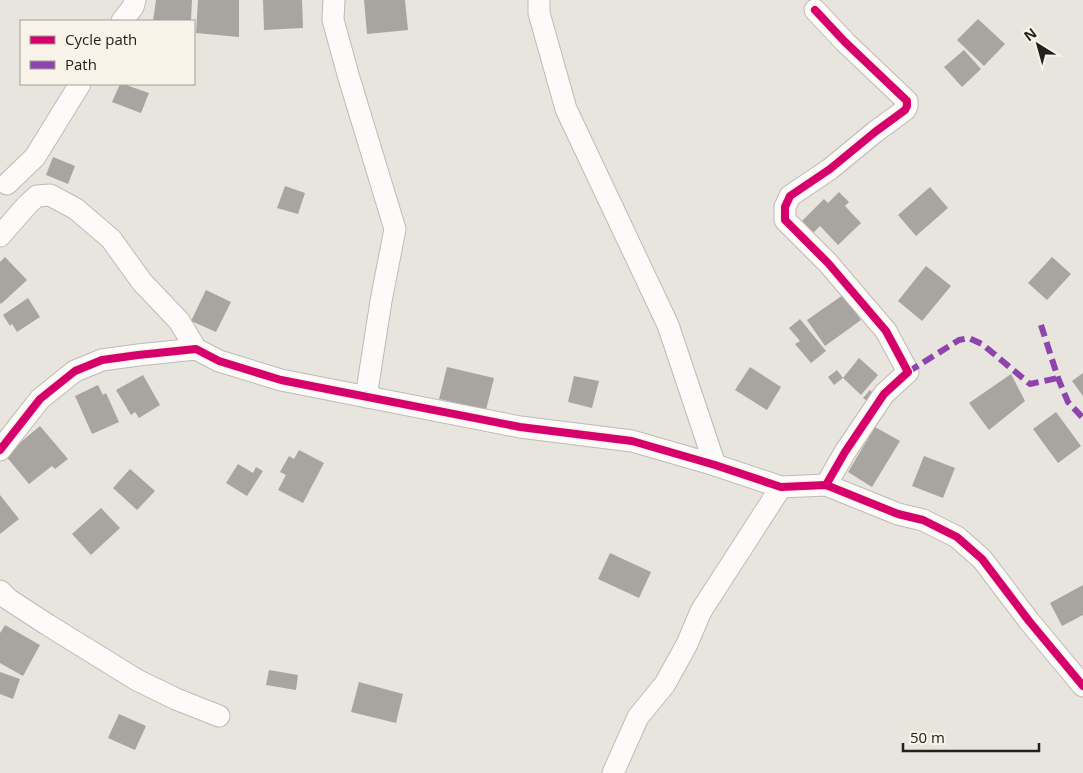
<svg xmlns="http://www.w3.org/2000/svg" width="1083" height="773" viewBox="0 0 1083 773" font-family="'Open Sans',sans-serif">
<rect width="100%" height="100%" fill="#e8e5de"/>
<g fill="#a8a5a0">
<polygon points="156,0 192,0 191,21 153,21"/>
<polygon points="198,0 239,0 239,37 196,33"/>
<polygon points="263,0 302,0 303,28 264,30"/>
<polygon points="364,0 405,0 408,30 367,34"/>
<polygon points="978,19 1005,44 984,66 957,40"/>
<polygon points="964,50 981,69 962,87 944,67"/>
<polygon points="120,84 123,84 149,93 141,113 112,102"/>
<polygon points="53,157 75,166 68,184 46,175"/>
<polygon points="285,186 305,193 298,214 277,208"/>
<polygon points="930,187 948,208 916,236 898,215"/>
<polygon points="839,192 849,202 845,206 861,223 838,245 820,226 813,233 802,221 824,199 828,203"/>
<polygon points="5,257 27,280 1,304 0,303 0,262"/>
<polygon points="1052,257 1071,274 1047,300 1028,283"/>
<polygon points="926,266 951,286 922,321 898,301"/>
<polygon points="206,290 231,302 216,332 191,321"/>
<polygon points="843,295 861,320 825,346 807,320"/>
<polygon points="28,298 40,317 17,332 12,324 10,326 3,315"/>
<polygon points="800,319 826,351 811,363 795,344 800,341 789,328"/>
<polygon points="859,358 878,375 861,395 843,378"/>
<polygon points="447,367 494,378 486,410 439,399"/>
<polygon points="750,367 781,387 767,410 735,390"/>
<polygon points="837,370 843,378 834,385 828,377"/>
<polygon points="1083,373 1083,396 1072,381"/>
<polygon points="1011,374 1025,401 989,430 969,403"/>
<polygon points="143,375 160,405 139,418 135,412 131,415 116,390"/>
<polygon points="574,376 599,381 592,408 568,402"/>
<polygon points="98,385 103,395 106,393 119,422 92,434 75,396"/>
<polygon points="870,390 876,396 870,403 863,398"/>
<polygon points="1056,412 1081,446 1058,463 1033,429"/>
<polygon points="40,426 68,459 55,469 52,466 29,484 5,455"/>
<polygon points="875,427 900,441 872,487 848,472"/>
<polygon points="299,450 324,463 303,503 278,490 286,475 280,472 289,456 294,459"/>
<polygon points="924,456 955,468 943,498 912,486"/>
<polygon points="238,464 253,473 256,467 263,471 247,496 226,483"/>
<polygon points="130,469 155,491 137,510 113,488"/>
<polygon points="0,495 19,519 0,534"/>
<polygon points="101,508 120,528 91,555 72,534"/>
<polygon points="610,553 651,572 639,598 598,579"/>
<polygon points="1083,585 1083,615 1062,626 1050,603"/>
<polygon points="5,625 40,645 23,676 0,663 0,633"/>
<polygon points="269,670 298,675 296,690 266,685"/>
<polygon points="0,672 20,679 13,699 0,694"/>
<polygon points="359,682 403,694 396,723 351,712"/>
<polygon points="119,714 146,726 135,750 108,738"/>
</g>
<g fill="none" stroke-linecap="round" stroke-linejoin="round">
<g stroke="#bdbbb6" stroke-width="23">
<g id="street">
<polyline points="334,0 333,20 349,78 395,229 381,301 366,397"/>
<polyline points="539,0 539,13 566,109 668,325 715,465"/>
<polyline points="815,10 845,42 907,101 907,106 905,110 875,132 830,169 790,196 785,207 785,220 828,263 886,331 908,372 884,394 845,452 826,485"/>
<polyline points="122,21 133,7 135,0"/>
<polyline points="7,184 35,157 80,84"/>
<polyline points="0,236 28,204 37,196 50,195 76,209 111,239 142,282 179,321 196,349"/>
<polyline points="0,450 40,399 75,371 102,360 138,355 196,349 219,361 281,380 520,427 632,441 715,465 781,487 826,485 898,514 923,520 957,537 982,559 1029,621 1083,686"/>
<polyline points="0,591 8,599 48,625 137,680 176,699 219,716"/>
<polyline points="613,773 638,717 665,684 687,644 701,611 781,487"/>
</g>
</g>
<use href="#street" stroke="#fcfbfa" stroke-width="21"/>
<g stroke="#8e44ad" stroke-width="6" stroke-dasharray="12 6" stroke-linecap="butt">
<polyline points="1041,325 1058,378 1068,402 1083,418"/>
<polyline points="908,372 959,340 969,338 982,344 1030,384 1058,378"/>
</g>
<g stroke="#f8f3e9" stroke-width="11">
<g id="cycleway">
<polyline points="815,10 845,42 907,101 907,106 905,110 875,132 830,169 790,196 785,207 785,220 828,263 886,331 908,372 884,394 845,452 826,485"/>
<polyline points="0,450 40,399 75,371 102,360 138,355 196,349 219,361 281,380 520,427 632,441 715,465 781,487 826,485 898,514 923,520 957,537 982,559 1029,621 1083,686"/>
</g>
</g>
<use href="#cycleway" stroke="#d6006c" stroke-width="8"/>
</g>
<rect x="20" y="20" width="175" height="65" fill="#f8f3e9" stroke="#a39f97"/>
<rect x="30" y="36" width="25" height="8" fill="#d6006c" stroke="#a39f97"/>
<text x="65" y="45" font-size="15" fill="#23211d">Cycle path</text>
<rect x="30" y="61" width="25" height="8" fill="#8e44ad" stroke="#a39f97"/>
<text x="65" y="70" font-size="15" fill="#23211d">Path</text>
<g transform="translate(1038 45) rotate(323)" stroke="#f8f3e9" stroke-width="4" paint-order="stroke">
<path d="M0-4L9 19L0 12L-9 19Z" fill="#23211d"/>
<text y="-8" font-size="14" font-weight="bold" text-anchor="middle" fill="#23211d">N</text>
</g>
<path d="M903 743v8h136v-8" fill="none" stroke="#23211d" stroke-width="2.5"/>
<text x="910" y="743" font-size="15" fill="#23211d" stroke="#f8f3e9" stroke-width="4" paint-order="stroke">50 m</text>
</svg>
